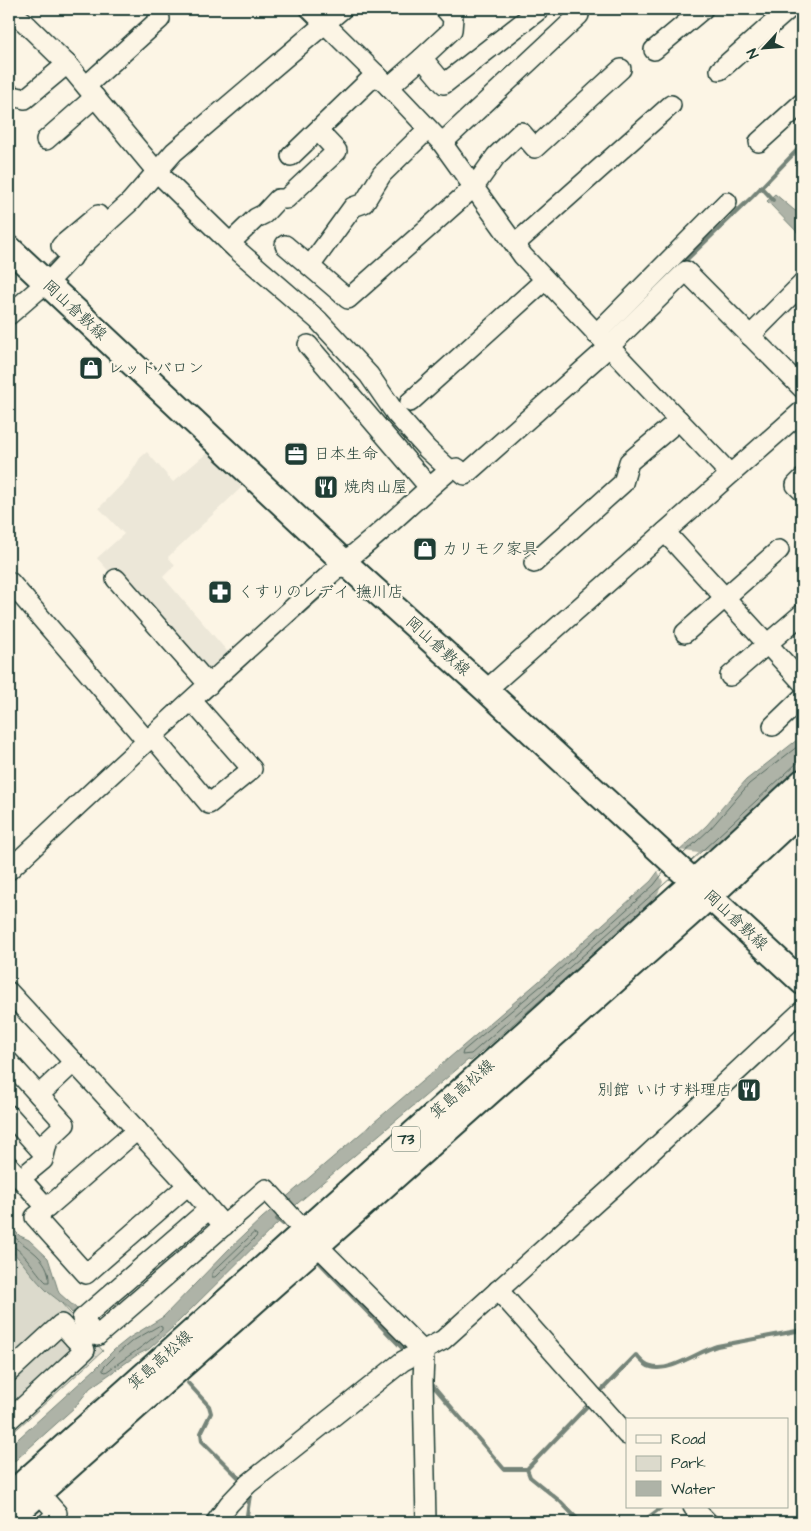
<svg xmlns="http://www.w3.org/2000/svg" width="811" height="1531" viewBox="0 0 811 1531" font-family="'Architects Daughter','Klee One',sans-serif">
<rect width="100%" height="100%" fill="#fcf5e5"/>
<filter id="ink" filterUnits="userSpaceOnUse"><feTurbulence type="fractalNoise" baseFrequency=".02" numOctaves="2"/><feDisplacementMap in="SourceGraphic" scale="10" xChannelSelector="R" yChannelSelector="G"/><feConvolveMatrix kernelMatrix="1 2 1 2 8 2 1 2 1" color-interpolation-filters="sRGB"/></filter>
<g filter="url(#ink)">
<polygon fill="#ece7d8" points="147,452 173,482 208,452 244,485 168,557 175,565 163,577 233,658 213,675 113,576 97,558 124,534 99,508 128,478 140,458"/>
<polygon fill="#dcdacc" stroke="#7e8c80" points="9,1243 103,1351 9,1436"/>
<g fill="#aeb3a7" stroke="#758479">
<polygon points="775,194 794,210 802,214 802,237 767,201"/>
<polygon points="802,736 802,765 719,843 471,1061 468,1060 298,1203 172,1328 149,1349 137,1355 90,1388 75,1407 9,1466 9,1447 95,1369 114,1350 129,1338 163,1317 229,1249 262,1218 545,976 651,881 660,869 707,825 746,780"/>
<path d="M9 1225 20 1236 29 1240 48 1258 59 1293 77 1309 72 1313C65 1304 56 1299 48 1292 35 1280 25 1265 13 1252L9 1249Z"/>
</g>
<polygon fill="#fcf5e5" points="716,846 707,854 656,898 663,882 658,871 679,850 698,853"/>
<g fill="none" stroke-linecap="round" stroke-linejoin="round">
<g stroke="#586c62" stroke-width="1">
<polyline points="683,854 710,829 749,784 802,743"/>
<polyline points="691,861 797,763 802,762"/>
<polyline points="664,872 654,885 548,980 463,1051 462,1055 471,1054 671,878"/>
<path d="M9 1232C24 1248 50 1256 49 1282H46C36 1273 22 1247 9 1245"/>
<polygon points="254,1233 257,1235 256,1237 215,1277 212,1277 212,1273"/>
<path d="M159 1326 162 1327V1330C145 1346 125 1358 106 1372L103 1371V1368L117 1354 131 1342Z"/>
</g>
<g stroke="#758479" stroke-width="4">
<polyline points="761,187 773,200"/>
<polyline points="681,265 752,197 802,145"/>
<polyline points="44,271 62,254"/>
<polyline points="358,563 409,518"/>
<polyline points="287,626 345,574"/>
<polyline points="277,1219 283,1224"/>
<polyline points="320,1263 407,1353"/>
<polyline points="430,1382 504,1469 527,1469 590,1403"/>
<polyline points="188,1383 209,1406 211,1413 201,1433 202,1441 242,1481"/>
<path d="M598 1394 636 1355C640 1360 645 1366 651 1367 670 1373 699 1351 717 1346L802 1330"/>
<polyline points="527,1469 530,1477 561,1502 580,1522"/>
<polyline points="248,1492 250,1495 247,1515 256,1522"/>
<polyline points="707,1509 720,1522"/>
<polyline points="642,1522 662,1507"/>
</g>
<g stroke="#1f3d34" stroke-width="22">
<g id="minor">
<polyline points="310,9 389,87 442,143 523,256 730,474"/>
<path d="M9 10 24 22 69 66 157 172 236 249 318 320 369 375 396 414 427 449 450 470C414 500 381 534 344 562 231 663 119 766 9 870"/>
<polyline points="654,50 703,9"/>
<polyline points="422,58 452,30 453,18 445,9"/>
<polyline points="720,70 789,9"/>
<polyline points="86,86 160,19"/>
<polyline points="389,87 422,58 444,84 540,9"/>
<polyline points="9,95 25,99 67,64"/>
<polyline points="46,140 95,97"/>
<polyline points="759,142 802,103"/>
<polyline points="442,143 579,15"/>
<polyline points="291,156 376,74"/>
<polyline points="230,243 256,218 264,214 278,199 286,199 337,151 318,131"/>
<polyline points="515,244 671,105"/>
<polyline points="285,245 348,299 474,187 496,156 521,132 535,148 621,69"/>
<polyline points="72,258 61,246 98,215"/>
<polyline points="310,266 353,207 364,203 382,174 428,129"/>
<polyline points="9,315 54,276 82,246 130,202 174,152 342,9"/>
<polyline points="596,334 727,202"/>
<polyline points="750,336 802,284"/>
<polyline points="308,345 429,487"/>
<polyline points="410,402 545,280"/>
<polyline points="450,470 457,468 465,475 609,347 686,271 802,388"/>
<polyline points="802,479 796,485 802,491"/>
<polyline points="665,532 802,682"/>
<polyline points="534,563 623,483 629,462 679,420"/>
<polyline points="116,579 209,685"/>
<polyline points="9,584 10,582 146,740"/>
<polyline points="685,633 779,550"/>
<polyline points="730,676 802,614"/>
<polyline points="486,690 802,411"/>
<polyline points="773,726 802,698"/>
<polyline points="152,736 209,804 252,769 192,701"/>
<polyline points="9,992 196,1194 224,1226"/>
<polyline points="9,1062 65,1124 48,1140 43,1160 20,1179"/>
<polyline points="39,1095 74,1062"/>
<polyline points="9,1115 44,1154"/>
<polyline points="9,1166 47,1208 35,1217 86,1274 188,1185"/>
<polyline points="47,1208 137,1130"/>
<polyline points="498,1290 627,1435"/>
<polyline points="88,1326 82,1319 209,1209"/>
<polyline points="9,1372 61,1324 74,1338"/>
<polyline points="9,1420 85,1350 74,1338 88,1326 97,1336 266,1189 317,1245 422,1350 424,1357 423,1381 426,1522"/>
<polyline points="39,1493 57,1513 48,1522"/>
<polyline points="693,1507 707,1522"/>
<polyline points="216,1522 229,1504 248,1484 403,1361 443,1340 624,1177 802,1011"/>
</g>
</g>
<g stroke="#1f3d34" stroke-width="28">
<g id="major">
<polyline points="9,248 344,562 486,690 802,982"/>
<polyline points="9,1496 729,850 802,782"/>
<polyline points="9,1520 710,896 802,810"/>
</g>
</g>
<use href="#minor" stroke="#fcf5e5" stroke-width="19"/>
<use href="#major" stroke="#fcf5e5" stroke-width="24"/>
</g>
</g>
<defs>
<g id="shop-square" transform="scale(1.25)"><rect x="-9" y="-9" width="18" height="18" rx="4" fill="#1f3d34" stroke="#fcf5e5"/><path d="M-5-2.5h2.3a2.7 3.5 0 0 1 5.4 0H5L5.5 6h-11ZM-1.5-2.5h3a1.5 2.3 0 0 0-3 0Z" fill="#fff"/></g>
<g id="office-square" transform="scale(1.25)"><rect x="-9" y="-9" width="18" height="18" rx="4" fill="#1f3d34" stroke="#fcf5e5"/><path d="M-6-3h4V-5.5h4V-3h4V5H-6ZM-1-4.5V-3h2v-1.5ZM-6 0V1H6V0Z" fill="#fff"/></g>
<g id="restaurant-square" transform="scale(1.25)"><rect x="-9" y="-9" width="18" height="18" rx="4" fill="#1f3d34" stroke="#fcf5e5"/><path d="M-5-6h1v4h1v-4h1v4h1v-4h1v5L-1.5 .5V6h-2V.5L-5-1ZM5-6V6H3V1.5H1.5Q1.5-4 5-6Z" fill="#fff"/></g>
<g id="pharmacy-square" transform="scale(1.25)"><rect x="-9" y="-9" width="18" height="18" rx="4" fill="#1f3d34" stroke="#fcf5e5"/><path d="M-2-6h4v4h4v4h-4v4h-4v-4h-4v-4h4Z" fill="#fff"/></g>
</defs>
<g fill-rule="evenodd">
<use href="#shop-square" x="91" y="368"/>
<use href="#office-square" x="296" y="454"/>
<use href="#restaurant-square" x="326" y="487"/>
<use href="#shop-square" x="425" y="549"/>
<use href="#pharmacy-square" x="220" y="592"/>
<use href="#restaurant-square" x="749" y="1090"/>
</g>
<g text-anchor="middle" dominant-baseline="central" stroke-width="4.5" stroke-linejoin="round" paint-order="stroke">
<rect fill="#fcf5e5" stroke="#617469" stroke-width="1" x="392" y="1126.5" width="28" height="25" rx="4"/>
<g font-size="15" font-weight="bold" fill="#1f3d34">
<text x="406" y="1139">73</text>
</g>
<g font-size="16" fill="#1f3d34" stroke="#fcf5e5">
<text transform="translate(75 310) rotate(43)">岡山倉敷線</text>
<text transform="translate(438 646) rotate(42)">岡山倉敷線</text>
<text transform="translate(736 920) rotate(43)">岡山倉敷線</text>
<text transform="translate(462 1089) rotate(-42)">箕島高松線</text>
<text transform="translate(160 1360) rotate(-42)">箕島高松線</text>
</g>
<g font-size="16" fill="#1f3d34" stroke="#fcf5e5" text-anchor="start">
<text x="108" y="368">レッドバロン</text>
<text x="314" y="454">日本生命</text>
<text x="344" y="487">焼肉山屋</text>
<text x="442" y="549">カリモク家具</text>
<text x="238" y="592">くすりのレデイ 撫川店</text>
<text x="732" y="1090" text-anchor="end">別館 いけす料理店</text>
</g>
</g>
<rect width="811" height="1531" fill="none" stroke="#fcf5e5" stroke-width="30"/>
<rect x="15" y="15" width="781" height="1501" fill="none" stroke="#1f3d34" stroke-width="2" filter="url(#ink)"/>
<rect x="626" y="1418" width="162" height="90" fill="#fcf5e5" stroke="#a4ab9e"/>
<rect x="636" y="1435" width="25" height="8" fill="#fcf5e5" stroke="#a4ab9e"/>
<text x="671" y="1444" font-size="15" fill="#1f3d34">Road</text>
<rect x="636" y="1456" width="25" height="15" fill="#dcdacc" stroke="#a4ab9e"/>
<text x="671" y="1468" font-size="15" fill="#1f3d34">Park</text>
<rect x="636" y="1481" width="25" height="15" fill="#aeb3a7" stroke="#a4ab9e"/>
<text x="671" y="1494" font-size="15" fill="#1f3d34">Water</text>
<g transform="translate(764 48) rotate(244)" stroke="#fcf5e5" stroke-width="4" paint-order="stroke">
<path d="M0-4L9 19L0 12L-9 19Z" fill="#1f3d34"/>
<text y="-8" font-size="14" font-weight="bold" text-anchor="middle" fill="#1f3d34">N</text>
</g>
</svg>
